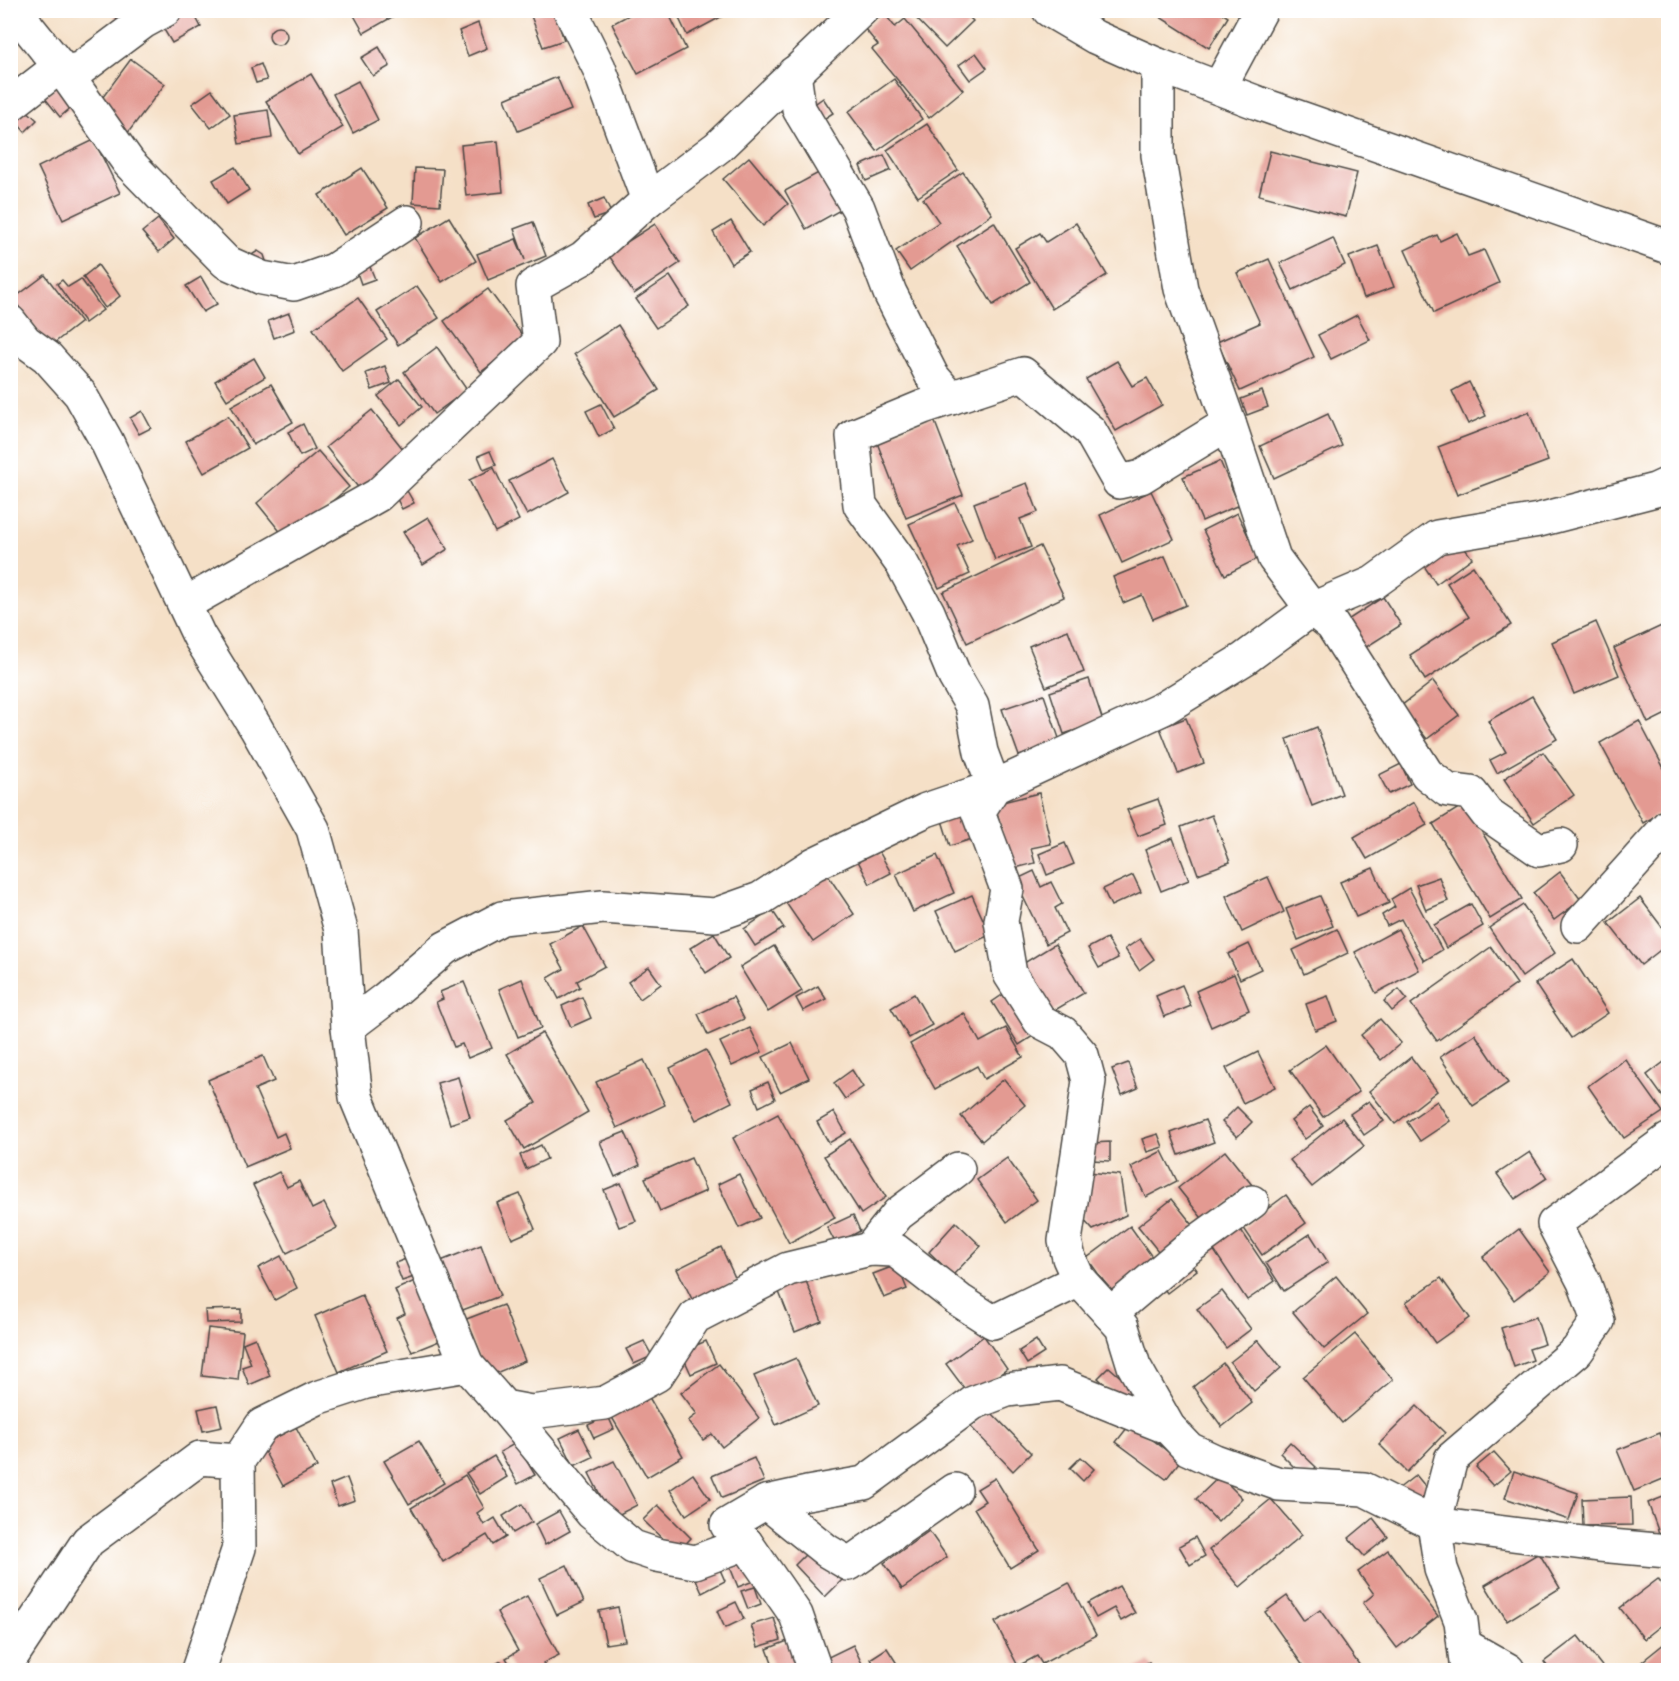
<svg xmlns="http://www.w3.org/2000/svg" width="1679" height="1681" viewBox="0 0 1679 1681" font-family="Vollkorn,serif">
<rect width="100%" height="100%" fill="#fff"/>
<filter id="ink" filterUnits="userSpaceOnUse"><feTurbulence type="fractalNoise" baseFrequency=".0167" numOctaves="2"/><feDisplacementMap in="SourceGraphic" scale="12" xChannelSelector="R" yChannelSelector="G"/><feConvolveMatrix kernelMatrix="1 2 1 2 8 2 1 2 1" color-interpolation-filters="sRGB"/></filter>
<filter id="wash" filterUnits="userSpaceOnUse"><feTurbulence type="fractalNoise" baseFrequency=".008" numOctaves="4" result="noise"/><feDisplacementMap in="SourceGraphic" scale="24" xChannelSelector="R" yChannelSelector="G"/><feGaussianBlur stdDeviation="1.35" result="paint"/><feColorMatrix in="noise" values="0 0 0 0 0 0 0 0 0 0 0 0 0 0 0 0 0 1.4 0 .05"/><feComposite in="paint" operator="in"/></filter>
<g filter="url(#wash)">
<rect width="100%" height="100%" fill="#f5e0c7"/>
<g id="blocks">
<g fill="#e39a92">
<polygon points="111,10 142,10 120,24"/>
<polygon points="182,10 192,10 201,27 172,43 160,23"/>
<polygon points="351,10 400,10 401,12 364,33"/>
<polygon points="547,10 554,10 564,40 543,47 531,16"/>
<polygon points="638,10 667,10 686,49 638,74 612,24"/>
<polygon points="675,10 734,10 687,35"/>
<polygon points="908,10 962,10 973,21 945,48"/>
<polygon points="1149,10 1217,10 1228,17 1209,48"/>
<polygon points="884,13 895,27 905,19 963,90 929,118 872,49 878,45 865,29"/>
<polygon points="478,23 487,48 468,56 459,31"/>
<circle cx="278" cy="36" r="9"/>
<polygon points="379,47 390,66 373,76 361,58"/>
<polygon points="976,53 987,68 970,80 959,65"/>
<polygon points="131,59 165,84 127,134 94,109"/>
<polygon points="261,64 267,80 256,83 251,68"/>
<polygon points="311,74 343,127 298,154 266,101"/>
<polygon points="557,77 571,110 518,131 505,99"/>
<polygon points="894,79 922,119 877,151 848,112"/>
<polygon points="358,81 378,120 353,133 333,94"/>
<polygon points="58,85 74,105 60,117 44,97"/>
<polygon points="212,90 230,114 211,128 192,104"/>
<polygon points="823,98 833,113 819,122 809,108"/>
<polygon points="22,106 37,120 25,132 11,116"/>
<polygon points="268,110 272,138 239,144 234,115"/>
<polygon points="927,124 958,170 918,197 887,150"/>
<polygon points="94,140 120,193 63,220 38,167"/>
<polygon points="498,141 503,192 466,196 461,145"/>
<polygon points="1270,151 1357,173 1346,217 1259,195"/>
<polygon points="884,155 891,170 866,181 860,166"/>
<polygon points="749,157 788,204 763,226 723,179"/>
<polygon points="235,167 249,190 227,204 213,180"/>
<polygon points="362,168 388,208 344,235 319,195"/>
<polygon points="415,168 443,169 440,205 413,203"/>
<polygon points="824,170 844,208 806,229 785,191"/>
<polygon points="963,172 992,214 910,271 896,251 939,222 923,199"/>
<polygon points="604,198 611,213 594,219 588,205"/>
<polygon points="449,217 476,261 442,282 415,238"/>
<polygon points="158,219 174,239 159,252 142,232"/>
<polygon points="731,221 750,252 731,264 713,232"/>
<polygon points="533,222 546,256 488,280 477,254 516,239 525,260 514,229"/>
<polygon points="994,222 1030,282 993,305 957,246"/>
<polygon points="1076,223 1107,275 1052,309 1015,248 1040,233 1046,242"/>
<polygon points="655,224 680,263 634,294 608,254"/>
<polygon points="1457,233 1468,256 1484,250 1499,283 1434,313 1405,250 1437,235 1440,241"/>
<polygon points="1333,238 1345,265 1293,290 1280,263"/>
<polygon points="1378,246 1394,287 1364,298 1349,257"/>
<polygon points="258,251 264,255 266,261 263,266 249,259 253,254"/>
<polygon points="1269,259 1314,357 1240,391 1217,342 1260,323 1237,273"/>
<polygon points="368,262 375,279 361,284 355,267"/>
<polygon points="98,265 120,296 105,308 83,277"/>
<polygon points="45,275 81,322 49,347 13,299"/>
<polygon points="670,276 689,306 656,328 636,299"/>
<polygon points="201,277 217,304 203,312 186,286"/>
<polygon points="81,279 103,310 85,323 57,284 62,280 68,287"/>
<polygon points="417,286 439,318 398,345 377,312"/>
<polygon points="488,289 525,339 481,372 444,321"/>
<polygon points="358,298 387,339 342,371 313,329"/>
<polygon points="289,313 295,330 274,338 268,321"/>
<polygon points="1357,315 1370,340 1331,359 1318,335"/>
<polygon points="618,325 659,390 614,417 574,354"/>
<polygon points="437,347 467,390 434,414 404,372"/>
<polygon points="254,358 265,377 227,400 215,381"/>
<polygon points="1117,361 1132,386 1147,378 1162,405 1116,431 1086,379"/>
<polygon points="385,366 391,383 372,390 366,373"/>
<polygon points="399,379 422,407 401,425 378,396"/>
<polygon points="1469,382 1486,416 1468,424 1452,391"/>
<polygon points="271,384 293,422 253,445 231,406"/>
<polygon points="1262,391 1268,407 1247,415 1241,399"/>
<polygon points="601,404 614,429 599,437 586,411"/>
<polygon points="372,410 407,454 361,491 326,447"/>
<polygon points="142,411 151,428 139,434 130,418"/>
<polygon points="1529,412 1548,461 1457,495 1438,447"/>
<polygon points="1328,414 1342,446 1274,478 1260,446"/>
<polygon points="228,416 248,448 204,473 186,441"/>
<polygon points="933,417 963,495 906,518 876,440"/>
<polygon points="303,424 315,449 300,456 288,432"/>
<polygon points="318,451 349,487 287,540 257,503"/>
<polygon points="490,451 496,465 484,470 478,456"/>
<polygon points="552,459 569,492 527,515 509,481"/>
<polygon points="1220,461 1239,505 1202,521 1183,477"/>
<polygon points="494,468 519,520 495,532 469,480"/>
<polygon points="1027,483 1038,512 1020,519 1031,547 995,560 974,503"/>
<polygon points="406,489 414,503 402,509 395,495"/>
<polygon points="1151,491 1174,539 1122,563 1100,515"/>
<polygon points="955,503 972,539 957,546 970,574 939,588 909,524"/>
<polygon points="1237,513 1259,558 1225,575 1203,530"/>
<polygon points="428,517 448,549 423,565 403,532"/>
<polygon points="1459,541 1472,558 1436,584 1424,566"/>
<polygon points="1040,546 1064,597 967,643 943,592"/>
<polygon points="1165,556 1186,605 1153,619 1142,595 1123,603 1113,577"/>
<polygon points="1473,566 1511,625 1425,680 1410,655 1469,617 1447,583"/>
<polygon points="1383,597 1401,625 1360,651 1343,623"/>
<polygon points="1596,622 1619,675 1574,694 1552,642"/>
<polygon points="1668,623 1668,713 1648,723 1614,648"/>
<polygon points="1068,630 1084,672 1046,687 1029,646"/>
<polygon points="1089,679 1103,721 1064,734 1050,692"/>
<polygon points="1433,681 1459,715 1427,739 1401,706"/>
<polygon points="1044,695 1060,741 1019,756 1002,709"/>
<polygon points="1532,696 1557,739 1497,773 1490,760 1506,752 1488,721"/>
<polygon points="1186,718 1204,763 1178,773 1160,728"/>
<polygon points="1639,721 1668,776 1668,809 1643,823 1600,743"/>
<polygon points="1317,727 1342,794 1312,806 1287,739"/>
<polygon points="1543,752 1574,795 1534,823 1504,779"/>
<polygon points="1401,764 1410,784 1389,794 1379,775"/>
<polygon points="1039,793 1051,844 1031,848 1035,863 1011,869 995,804"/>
<polygon points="1158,799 1167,825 1138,836 1127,810"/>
<polygon points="1414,802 1427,825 1367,859 1354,837"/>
<polygon points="1465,804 1522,899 1490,919 1433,824"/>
<polygon points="968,805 978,837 950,846 940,814"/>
<polygon points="1212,815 1230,862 1198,874 1181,827"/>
<polygon points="1173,838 1189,880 1161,891 1145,850"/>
<polygon points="1065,843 1074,864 1047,875 1039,854"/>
<polygon points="876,846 891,873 870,884 856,857"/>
<polygon points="937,855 954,893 913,912 896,874"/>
<polygon points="1373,868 1389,903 1356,917 1340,882"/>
<polygon points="1034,871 1041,887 1051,882 1062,904 1055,908 1067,933 1046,944 1015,880"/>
<polygon points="1560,872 1581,900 1554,920 1533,893"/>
<polygon points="827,874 854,914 813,942 786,903"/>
<polygon points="1133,875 1141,892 1111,906 1103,889"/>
<polygon points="1268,877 1284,912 1242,932 1226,896"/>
<polygon points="1439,877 1448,901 1426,910 1416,885"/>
<polygon points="1409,888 1442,950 1424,961 1401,919 1387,926 1382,915 1395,907 1391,899"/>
<polygon points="972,895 990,935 955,951 936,911"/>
<polygon points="1320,896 1333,926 1298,940 1286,909"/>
<polygon points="1640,898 1668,935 1668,944 1641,965 1608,923"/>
<polygon points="1471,904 1483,926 1446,948 1434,925"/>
<polygon points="1523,905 1555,953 1522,977 1489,928"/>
<polygon points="772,910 784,928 755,946 744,929"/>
<polygon points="583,926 605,966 577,981 580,987 559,999 548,978 564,969 550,944"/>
<polygon points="1337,929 1348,953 1304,974 1293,950"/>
<polygon points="1398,929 1419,970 1376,993 1355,952"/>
<polygon points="714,933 729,958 706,973 690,948"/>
<polygon points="1107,938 1118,958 1099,968 1088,948"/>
<polygon points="1140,939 1154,959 1139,970 1125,949"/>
<polygon points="1055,944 1084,993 1045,1016 1016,968"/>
<polygon points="1249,944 1261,969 1240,979 1228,954"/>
<polygon points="774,946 802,991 768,1012 740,967"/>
<polygon points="1491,947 1517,984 1437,1041 1411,1004"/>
<polygon points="1573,959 1608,1013 1571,1038 1535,984"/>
<polygon points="649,967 661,984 640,999 628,982"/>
<polygon points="1234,974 1249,1010 1211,1027 1196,991"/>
<polygon points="522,979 541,1028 518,1037 499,989"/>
<polygon points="464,982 492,1048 468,1058 462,1044 454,1047 436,1002 443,999 440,992"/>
<polygon points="1182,985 1191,1006 1164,1017 1156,996"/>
<polygon points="818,986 826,999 803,1011 796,998"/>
<polygon points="1014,987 1041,1031 1019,1045 992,1002"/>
<polygon points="1399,989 1407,999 1392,1011 1384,1001"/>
<polygon points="914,994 932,1025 909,1038 891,1008"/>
<polygon points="1328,996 1337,1021 1315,1030 1306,1004"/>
<polygon points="582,997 591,1018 571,1027 562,1006"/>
<polygon points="733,997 744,1019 708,1035 698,1014"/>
<polygon points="964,1013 980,1042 1006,1028 1023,1057 984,1079 977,1066 935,1089 910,1044"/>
<polygon points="1380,1019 1401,1043 1381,1060 1361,1035"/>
<polygon points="750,1028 762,1052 732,1066 720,1042"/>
<polygon points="542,1033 588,1112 524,1149 507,1120 536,1103 507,1054"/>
<polygon points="1475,1034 1508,1083 1473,1106 1440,1057"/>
<polygon points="792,1043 809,1078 780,1092 763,1057"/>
<polygon points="1326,1045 1359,1092 1323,1117 1290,1070"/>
<polygon points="706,1050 732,1102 696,1120 670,1068"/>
<polygon points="1258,1052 1275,1087 1243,1103 1226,1068"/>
<polygon points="263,1056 274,1081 255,1089 276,1137 284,1133 290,1148 245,1167 208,1080"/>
<polygon points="1411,1057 1437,1091 1395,1124 1369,1091"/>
<polygon points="1625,1059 1663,1112 1624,1138 1588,1086"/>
<polygon points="1668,1059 1668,1104 1647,1075"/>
<polygon points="644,1060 665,1105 617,1128 596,1082"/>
<polygon points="1128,1063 1138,1088 1122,1095 1112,1069"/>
<polygon points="852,1070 863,1087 845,1099 834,1083"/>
<polygon points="458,1077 470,1117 450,1124 437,1083"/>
<polygon points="1004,1079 1025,1105 982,1141 961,1116"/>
<polygon points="768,1082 775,1099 759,1107 752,1089"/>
<polygon points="1369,1101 1384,1121 1364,1135 1350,1114"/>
<polygon points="1437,1101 1450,1121 1420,1141 1407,1122"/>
<polygon points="1237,1107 1252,1122 1237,1137 1222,1122"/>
<polygon points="1309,1107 1323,1126 1305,1139 1291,1121"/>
<polygon points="834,1112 846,1133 829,1143 817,1122"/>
<polygon points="778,1114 835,1218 789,1243 733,1138"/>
<polygon points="1342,1118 1364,1146 1312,1187 1290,1160"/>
<polygon points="1205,1120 1214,1142 1179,1155 1171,1133"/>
<polygon points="625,1132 640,1165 615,1177 600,1142"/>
<polygon points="1158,1134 1163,1147 1147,1152 1142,1139"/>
<polygon points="850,1139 886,1197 861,1214 824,1156"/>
<polygon points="1110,1142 1110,1161 1091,1160 1092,1143"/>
<polygon points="541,1145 547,1159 526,1169 520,1155"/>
<polygon points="1162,1151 1177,1181 1146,1197 1131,1167"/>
<polygon points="1225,1151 1252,1185 1205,1222 1178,1188"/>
<polygon points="1530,1152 1547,1178 1515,1199 1497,1174"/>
<polygon points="691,1158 706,1191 660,1211 645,1178"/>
<polygon points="1007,1158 1037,1200 1007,1222 977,1180"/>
<polygon points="279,1172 287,1187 299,1181 312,1209 324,1203 337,1228 287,1253 253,1185"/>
<polygon points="1087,1172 1120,1175 1126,1215 1093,1230 1082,1218"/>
<polygon points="739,1174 760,1218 739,1228 718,1184"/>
<polygon points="621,1183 636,1221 619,1227 604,1190"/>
<polygon points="520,1194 535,1229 512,1239 497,1203"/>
<polygon points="1286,1195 1306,1223 1262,1255 1243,1227"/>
<polygon points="1172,1199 1196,1229 1162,1256 1138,1226"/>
<polygon points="853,1215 860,1231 836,1244 827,1227"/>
<polygon points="956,1222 981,1246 953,1275 929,1252"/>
<polygon points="1237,1224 1275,1281 1247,1300 1209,1243"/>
<polygon points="1130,1226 1155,1261 1112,1293 1087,1258"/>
<polygon points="1519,1229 1550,1272 1514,1300 1483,1257"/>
<polygon points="1310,1234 1328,1262 1284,1291 1266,1263"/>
<polygon points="481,1245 500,1296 460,1311 441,1261"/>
<polygon points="721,1247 737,1282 694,1303 677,1269"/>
<polygon points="281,1256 297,1288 275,1300 258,1268"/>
<polygon points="1187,1256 1197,1270 1167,1293 1157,1279"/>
<polygon points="406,1259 414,1277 402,1281 395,1263"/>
<polygon points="897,1265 907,1289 884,1298 873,1274"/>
<polygon points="804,1276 822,1321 795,1332 777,1287"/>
<polygon points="1336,1276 1367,1314 1324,1349 1293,1312"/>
<polygon points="1441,1278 1470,1318 1435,1343 1406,1302"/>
<polygon points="419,1279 444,1339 412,1352 397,1318 405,1314 395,1290"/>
<polygon points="1222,1291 1251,1329 1226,1348 1197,1309"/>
<polygon points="362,1295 387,1351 339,1372 315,1316"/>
<polygon points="503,1305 525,1361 486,1377 464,1320"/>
<polygon points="241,1309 241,1322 206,1323 205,1310"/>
<polygon points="1536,1317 1545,1344 1529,1349 1533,1360 1514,1367 1501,1328"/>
<polygon points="208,1328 243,1332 238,1380 202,1376"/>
<polygon points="1355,1334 1393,1380 1342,1423 1303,1377"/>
<polygon points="984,1336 1007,1369 970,1396 946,1364"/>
<polygon points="255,1338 270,1376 249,1385 242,1367 251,1364 243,1343"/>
<polygon points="1036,1340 1044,1353 1027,1364 1019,1351"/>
<polygon points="1258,1340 1281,1368 1254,1391 1230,1362"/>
<polygon points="644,1341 652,1356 634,1364 626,1349"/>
<polygon points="706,1341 716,1363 691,1374 681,1352"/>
<polygon points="796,1358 818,1406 776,1425 754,1376"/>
<polygon points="1223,1363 1252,1403 1222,1427 1193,1387"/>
<polygon points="719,1364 759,1418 722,1447 712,1434 703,1440 688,1421 697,1414 681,1393"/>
<polygon points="1109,1367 1133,1388 1122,1401 1098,1378"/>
<polygon points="646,1392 683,1456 647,1477 610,1414"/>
<polygon points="217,1405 222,1427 203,1431 198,1409"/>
<polygon points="1417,1406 1445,1433 1407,1472 1379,1444"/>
<polygon points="989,1410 1031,1453 1013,1471 971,1427"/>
<polygon points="608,1416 614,1429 594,1438 588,1425"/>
<polygon points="1131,1423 1180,1461 1166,1479 1116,1442"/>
<polygon points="296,1427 317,1467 283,1486 261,1445"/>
<polygon points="579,1429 593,1457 574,1466 560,1438"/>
<polygon points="1660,1433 1668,1454 1668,1477 1634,1491 1617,1450"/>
<polygon points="419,1441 444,1483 409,1504 384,1461"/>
<polygon points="1290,1442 1316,1467 1305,1478 1280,1453"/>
<polygon points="516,1443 535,1475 518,1484 500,1452"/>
<polygon points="1494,1452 1511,1471 1493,1486 1476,1467"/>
<polygon points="494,1456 507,1477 480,1494 466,1473"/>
<polygon points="1081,1457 1094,1469 1083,1481 1070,1468"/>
<polygon points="754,1458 764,1481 722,1498 712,1476"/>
<polygon points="614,1461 637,1505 612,1518 589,1473"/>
<polygon points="1514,1471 1578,1493 1569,1520 1505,1498"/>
<polygon points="693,1474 710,1499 686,1515 670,1490"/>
<polygon points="465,1475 484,1508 477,1513 484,1525 495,1518 506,1537 493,1545 487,1535 443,1562 411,1508"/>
<polygon points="1416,1475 1430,1492 1412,1506 1398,1489"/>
<polygon points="1220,1476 1242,1498 1218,1522 1196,1499"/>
<polygon points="347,1478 355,1500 338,1506 330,1485"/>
<polygon points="995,1478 1039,1550 1010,1568 974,1508 985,1501 977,1489"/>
<polygon points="1668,1495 1668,1530 1659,1533 1648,1503"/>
<polygon points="1631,1497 1632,1525 1583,1526 1582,1499"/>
<polygon points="1271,1499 1302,1535 1240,1587 1209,1550"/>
<polygon points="522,1504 532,1522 513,1533 503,1516"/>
<polygon points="658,1505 691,1538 677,1553 643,1520"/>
<polygon points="559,1511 570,1531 545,1545 535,1524"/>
<polygon points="1373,1518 1388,1537 1364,1556 1349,1538"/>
<polygon points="929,1531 947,1557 902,1589 884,1563"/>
<polygon points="1195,1537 1205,1556 1190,1565 1179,1546"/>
<polygon points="813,1547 843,1579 825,1597 795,1565"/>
<polygon points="1388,1550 1438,1616 1397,1648 1363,1603 1374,1594 1358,1572"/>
<polygon points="1539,1553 1560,1588 1507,1621 1485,1585"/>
<polygon points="749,1560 756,1580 738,1587 730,1567"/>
<polygon points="567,1565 584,1602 557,1615 540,1578"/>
<polygon points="718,1565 725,1581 702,1593 695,1577"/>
<polygon points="1658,1579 1668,1594 1668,1620 1644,1639 1620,1608"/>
<polygon points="1069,1583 1096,1635 1042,1664 1037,1656 1018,1666 995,1622"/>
<polygon points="1119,1586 1135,1613 1121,1621 1114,1608 1096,1618 1088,1603"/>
<polygon points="755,1587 761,1604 748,1609 741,1591"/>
<polygon points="527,1596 559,1655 543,1663 547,1670 513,1670 506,1658 518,1651 497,1612"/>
<polygon points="1287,1596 1304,1621 1320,1610 1363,1670 1306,1670 1265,1612"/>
<polygon points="736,1602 744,1619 725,1628 717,1611"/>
<polygon points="618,1607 625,1641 606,1644 599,1611"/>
<polygon points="774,1618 781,1640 758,1647 751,1625"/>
<polygon points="1578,1636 1605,1670 1550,1670 1544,1662"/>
<polygon points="790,1640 799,1663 775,1670 767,1649"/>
<polygon points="1665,1643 1668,1647 1668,1670 1636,1670 1634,1668"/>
<polygon points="853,1645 865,1670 824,1670 820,1661"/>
<polygon points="887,1648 899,1667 892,1670 877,1670 870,1659"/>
<polygon points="501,1661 507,1670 485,1670"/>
<polygon points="1149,1662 1154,1670 1133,1670"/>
</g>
</g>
</g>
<g filter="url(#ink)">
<use href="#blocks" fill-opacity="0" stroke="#494642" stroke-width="1.5"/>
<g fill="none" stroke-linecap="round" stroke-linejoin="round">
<g stroke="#494642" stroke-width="36">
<g id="minor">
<polyline points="19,10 27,26 65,73 129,163 226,262 262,278 294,284 334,270 407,222"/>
<polyline points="570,10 599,68 648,200"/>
<polyline points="1049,10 1095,37 1158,65 1258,103 1668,247"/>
<polyline points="1158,65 1158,155 1181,289 1229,423 1274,558 1312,609 1332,625 1427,774 1447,790 1471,793 1487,814 1539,850 1561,845"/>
<polyline points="794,73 799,109 858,208 890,293 932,376 951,398"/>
<polyline points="1219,88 1261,10"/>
<polyline points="10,105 50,74 80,69 143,22 165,10"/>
<polyline points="10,322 25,341 47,357 80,394 106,440 199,636 256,728 313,829 341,930 348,1027 356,1097 467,1365 504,1407 531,1412 605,1403 657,1375 695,1317 788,1269 870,1249 895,1250 959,1300 993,1322 1079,1280"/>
<polyline points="1668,484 1655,490 1539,520 1437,537 1373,583 1312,609 1244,659 1164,708 994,787 978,812 1007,889 1001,921 1010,974 1040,1021 1063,1033 1082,1055 1089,1081 1065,1241 1069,1258 1079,1280 1122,1327 1134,1366 1169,1428 1189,1449 1215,1461 1279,1484 1364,1489 1434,1524 1599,1545 1668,1551"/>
<polyline points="185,604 378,495 540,342 533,286 583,258 648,200 718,147 861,10"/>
<polyline points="1578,926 1668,826"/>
<polyline points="348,1027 385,999 445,948 502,918 603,907 715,915 760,899 814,864 926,810 994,787 981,752 972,706 955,677 928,612 902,564 860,505 853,436 923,407 1023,374 1090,431 1119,482 1141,477 1229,423"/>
<polyline points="870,1249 898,1214 958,1169"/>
<polyline points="1110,1314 1187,1249 1252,1202"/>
<polyline points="504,1407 592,1513 633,1547 657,1555 695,1562 746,1543"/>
<polyline points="766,1502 827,1551 849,1564 955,1490"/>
<polyline points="1464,1645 1508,1670"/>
<polyline points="10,1659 88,1541 200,1458 238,1461"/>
<polyline points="198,1670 239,1548 238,1461 262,1425 317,1398 366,1382 467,1365"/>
<polyline points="815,1670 796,1615 746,1543 727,1525 766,1502 807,1493 864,1483 973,1403 1007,1390 1060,1384 1169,1428"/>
<polyline points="1467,1670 1461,1621 1441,1569 1434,1524 1451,1459 1577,1351 1598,1321 1584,1282 1554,1224 1668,1140"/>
</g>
</g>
<use href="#minor" stroke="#fff" stroke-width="33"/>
</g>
</g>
<rect width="1679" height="1681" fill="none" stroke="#fff" stroke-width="36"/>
</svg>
